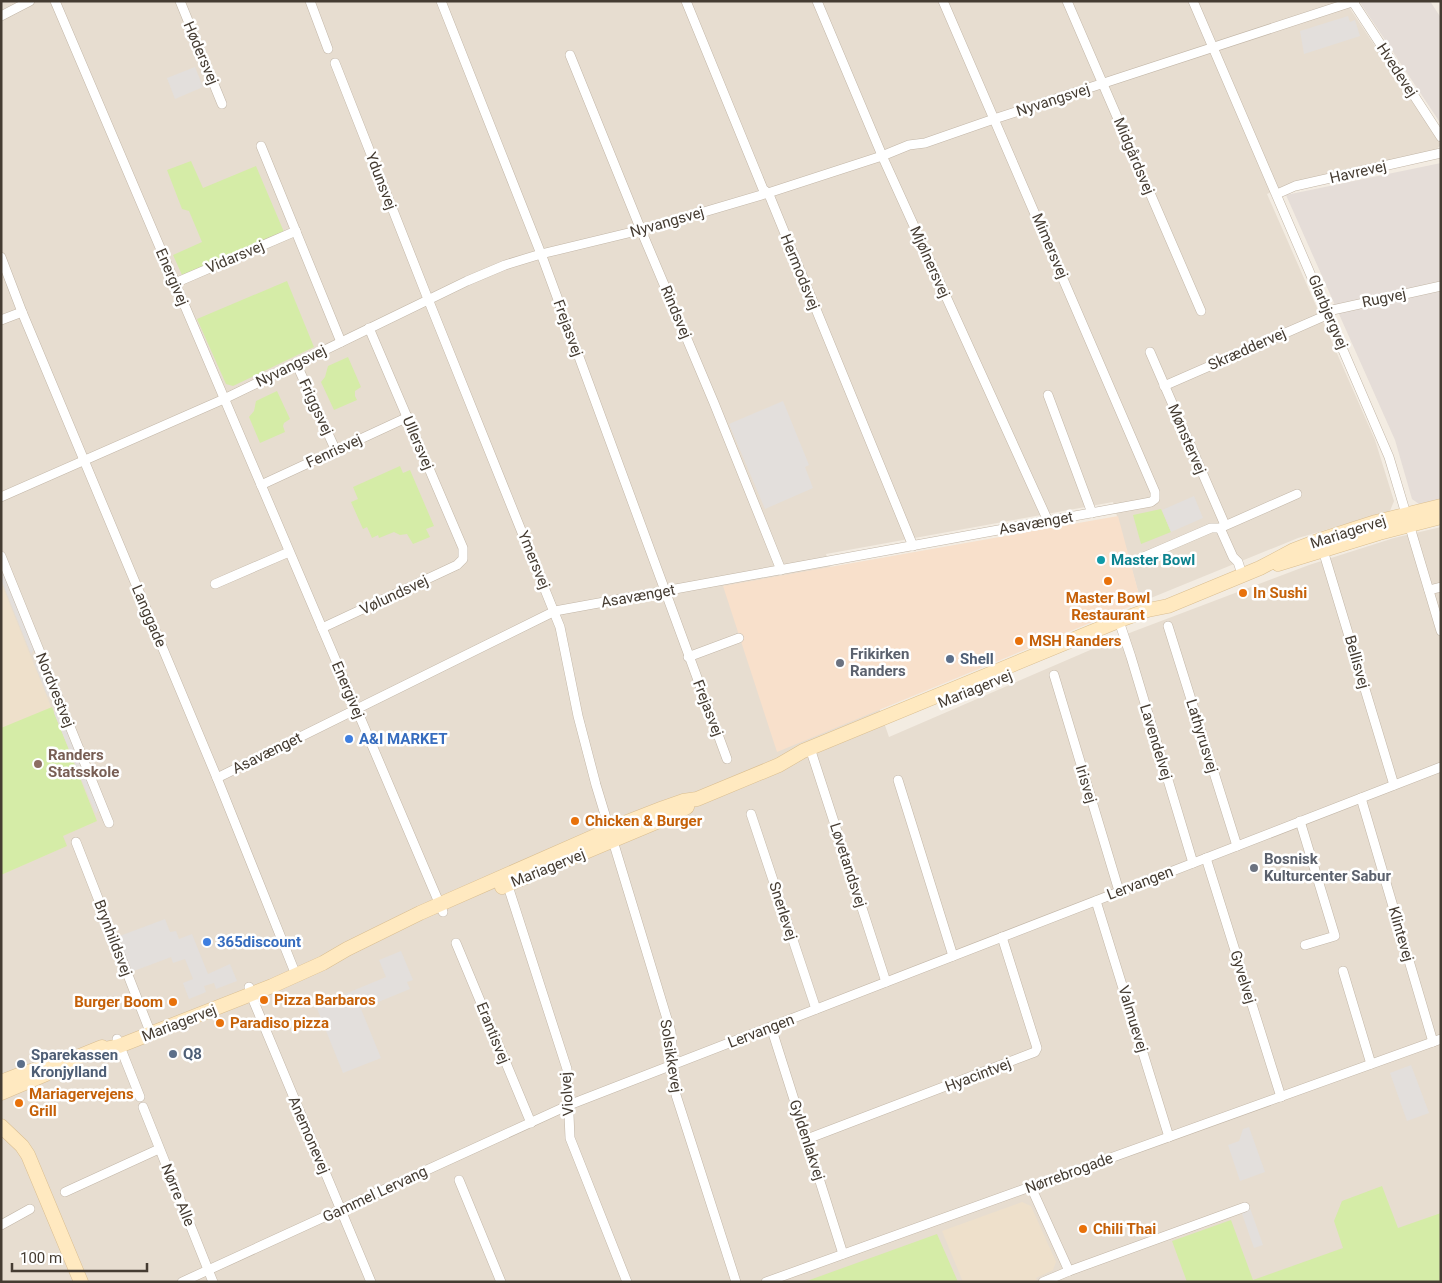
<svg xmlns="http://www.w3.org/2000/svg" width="1442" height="1283" viewBox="0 0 1442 1283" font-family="Roboto,sans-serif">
<rect width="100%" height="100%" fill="#f3ece2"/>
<polygon fill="#e7ddd0" points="1,1 1345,1 1441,145 1434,151 1290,184 1267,194 1375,440 1394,501 1390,511 1298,538 1141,602 1113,502 826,554 889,737 1132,632 1309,565 1394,538 1441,527 1441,1282 1,1282"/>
<polygon fill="#f8e0cb" points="1118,516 1141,602 777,752 723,586"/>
<g fill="#e5ddd8">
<polygon points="1359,1 1430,1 1441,18 1441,124"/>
<polygon points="1441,163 1441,499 1419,504 1412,499 1395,440 1286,195"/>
</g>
<g fill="#eee0cb">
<polygon points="1,582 97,821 63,836 67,846 1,875"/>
<polygon points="1022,1202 1031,1206 1056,1262 1053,1270 1036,1278 1037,1280 1034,1282 963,1282 942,1231"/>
</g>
<g fill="#d5eca7">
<polygon points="191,161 203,188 256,166 284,232 182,275 173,255 202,242 189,211 182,209 167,170"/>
<polygon points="287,281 314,347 233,386 226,384 197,319"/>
<polygon points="348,357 361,387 355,391 355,396 357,400 334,410 321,382 325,377 328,366"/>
<polygon points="277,391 290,419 284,423 283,426 285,432 260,443 249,417 254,411 256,401"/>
<polygon points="400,466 403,473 410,470 434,526 426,529 430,537 413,544 407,534 400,535 394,532 379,538 378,535 372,538 367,527 363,529 351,502 358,499 353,487"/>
<polygon points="1161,509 1171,532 1141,544 1133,515"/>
<polygon points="52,707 97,821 63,836 67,846 1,875 1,728"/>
<polygon points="1382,1186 1398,1228 1441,1213 1441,1282 1187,1282 1172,1241 1231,1220 1253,1280 1343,1248 1334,1221 1342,1201"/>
<polygon points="937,1234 958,1282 804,1282"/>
</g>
<g fill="#e3dfdc">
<polygon points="1348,16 1350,22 1355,20 1360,36 1304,54 1300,31"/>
<polygon points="195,67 203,87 175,99 167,78"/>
<polygon points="783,401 809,465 805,467 813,488 765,509 729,424"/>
<polygon points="1194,496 1203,518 1171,532 1162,510"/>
<polygon points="1,565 35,649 31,654 1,579"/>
<polygon points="38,659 52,691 48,697 35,665"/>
<polygon points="58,706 99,808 96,814 54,713"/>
<polygon points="165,919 170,932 176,931 179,939 192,934 208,974 230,964 237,981 216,989 214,983 204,986 206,992 189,999 183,983 193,979 185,959 173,963 171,957 131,972 117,937"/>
<polygon points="401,951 413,980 407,982 410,989 361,1009 381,1058 343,1073 316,1006 386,977 379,960"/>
<polygon points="1411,1065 1429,1113 1407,1121 1390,1073"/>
<polygon points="1249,1127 1265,1172 1240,1181 1228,1145 1239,1141 1243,1129"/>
<polygon points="1250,1208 1263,1245 1254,1248 1241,1211"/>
</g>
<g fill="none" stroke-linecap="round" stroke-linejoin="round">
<g stroke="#c2b6a7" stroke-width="10">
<g id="street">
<polyline points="55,1 443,912"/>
<polyline points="180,1 222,104"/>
<polyline points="310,1 328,49"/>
<polyline points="441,1 543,259 727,759"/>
<polyline points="686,1 763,189 768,193 770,197 913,546"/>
<polyline points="817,1 884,160 1048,521"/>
<polyline points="1067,1 1201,311"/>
<polyline points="1193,1 1389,457 1441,631"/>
<polyline points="1353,2 1441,137"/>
<polyline points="1,16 30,1"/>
<polyline points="570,55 641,230 714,403 781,570"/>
<polyline points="335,63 426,294 560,627 578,716 596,785 671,1032 676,1095 736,1282"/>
<polyline points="261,146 341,342"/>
<polyline points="1277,194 1295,186 1441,153"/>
<polyline points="1,257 22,312 217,778 296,975"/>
<polyline points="175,283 296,231"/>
<polyline points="1328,311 1441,286"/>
<polyline points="1,320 22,312"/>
<polyline points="1150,352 1225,525"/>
<polyline points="296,363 336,451"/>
<polyline points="1164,386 1329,314"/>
<polyline points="1048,395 1092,513"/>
<polyline points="261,485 408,417"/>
<polyline points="1,497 224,399 467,281 505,265 541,254 653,227 768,193 882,156 909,145 925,143 994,119 1355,1"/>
<polyline points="1220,528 1233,557 1238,562 1240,568"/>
<polyline points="1322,547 1394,785"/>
<polyline points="1,556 109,823"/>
<polyline points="1139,559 1211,528 1220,528 1297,494"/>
<polyline points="215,584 289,552"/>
<polyline points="1429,590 1441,587"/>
<polyline points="1119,621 1131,657 1193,863"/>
<polyline points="1168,626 1237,846"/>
<polyline points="322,628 457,565 463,559 463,548 369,328"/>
<polyline points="688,657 739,638"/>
<polyline points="1054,675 1119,891"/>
<polyline points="810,748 886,982"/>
<polyline points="217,778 555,611 1151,502 1155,499 1155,492 943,1"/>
<polyline points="898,780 953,956"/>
<polyline points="1361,798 1433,1042"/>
<polyline points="751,814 816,1009"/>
<polyline points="1300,821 1335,936 1305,945"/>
<polyline points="76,842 151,1034"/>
<polyline points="1206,858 1281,1097"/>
<polyline points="506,880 567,1069 570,1138 627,1282"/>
<polyline points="1096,901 1169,1137"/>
<polyline points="456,943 531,1123"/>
<polyline points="1343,971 1371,1064"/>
<polyline points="249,987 254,1002 371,1282"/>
<polyline points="771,1027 843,1254"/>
<polyline points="117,1039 140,1097"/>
<polyline points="143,1107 213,1282"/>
<polyline points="807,1139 1035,1052 1037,1048 1002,937"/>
<polyline points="459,1180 501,1282"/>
<polyline points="1031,1187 1069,1271 1043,1282"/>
<polyline points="65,1192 159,1149"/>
<polyline points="1,1225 30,1209"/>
<polyline points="1069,1271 1245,1207"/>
<polyline points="182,1282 569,1105 1441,767"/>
<polyline points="766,1282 1441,1039"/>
</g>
</g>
<g stroke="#dabe90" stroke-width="15">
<g id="secondary">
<polyline points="1278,564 1379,533 1441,517"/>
<polyline points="502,887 666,818 687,807"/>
<polyline points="95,1051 119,1046 272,986 323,963 347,949 420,913 627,822 663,808 683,801 697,799 779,765 803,751 1123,619 1148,610 1168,606 1260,568 1294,550 1320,540 1376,522 1441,506"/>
<polyline points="1,1082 24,1073 45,1067"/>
<polyline points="1,1093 46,1074 55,1066 102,1047"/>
<polyline points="1,1126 22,1146 28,1155 81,1282"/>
</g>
</g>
<use href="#street" stroke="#fff" stroke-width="9"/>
<use href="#secondary" stroke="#ffe9c0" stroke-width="14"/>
</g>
<circle fill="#0f9aa8" stroke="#fff" stroke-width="2" cx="1101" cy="560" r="5"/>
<g fill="#e8710a" stroke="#fff" stroke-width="2">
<circle cx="1108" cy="581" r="5"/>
<circle cx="1243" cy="593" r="5"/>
<circle cx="1019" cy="641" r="5"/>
<circle cx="575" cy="821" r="5"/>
<circle cx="264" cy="1000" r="5"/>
<circle cx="173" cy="1002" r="5"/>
<circle cx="220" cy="1023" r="5"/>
<circle cx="19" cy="1103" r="5"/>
<circle cx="1083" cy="1229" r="5"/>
</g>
<g fill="#5c6f8a" stroke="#fff" stroke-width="2">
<circle cx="950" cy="659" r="5"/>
<circle cx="173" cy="1054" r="5"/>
<circle cx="21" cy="1064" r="5"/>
</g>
<g fill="#6b7280" stroke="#fff" stroke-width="2">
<circle cx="840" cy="663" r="5"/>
<circle cx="1254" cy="868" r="5"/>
</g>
<g fill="#3f7fe0" stroke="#fff" stroke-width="2">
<circle cx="349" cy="739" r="5"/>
<circle cx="207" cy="942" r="5"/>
</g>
<circle fill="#8d6e63" stroke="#fff" stroke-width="2" cx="38" cy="764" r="5"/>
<g text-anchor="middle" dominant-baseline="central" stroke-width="5" stroke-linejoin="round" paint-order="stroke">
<g font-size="15" fill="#453c32" stroke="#fff">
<text transform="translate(201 53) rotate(67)">Hødersvej</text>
<text transform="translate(1397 70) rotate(57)">Hvedevej</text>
<text transform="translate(1053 100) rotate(-18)">Nyvangsvej</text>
<text transform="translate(1134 156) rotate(67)">Midgårdsvej</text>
<text transform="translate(1358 172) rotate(-13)">Havrevej</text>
<text transform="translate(381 181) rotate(69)">Ydunsvej</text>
<text transform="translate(667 222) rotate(-16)">Nyvangsvej</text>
<text transform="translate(1050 246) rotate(67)">Mimersvej</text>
<text transform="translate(235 257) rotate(-23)">Vidarsvej</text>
<text transform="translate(930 262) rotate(66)">Mjølnersvej</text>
<text transform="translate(800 272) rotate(68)">Hermodsvej</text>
<text transform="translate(172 277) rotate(67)">Energivej</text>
<text transform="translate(1384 298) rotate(-12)">Rugvej</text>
<text transform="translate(676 312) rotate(67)">Rindsvej</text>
<text transform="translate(1328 312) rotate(67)">Glarbjergvej</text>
<text transform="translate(568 328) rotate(70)">Frejasvej</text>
<text transform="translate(1247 349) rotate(-24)">Skræddervej</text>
<text transform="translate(291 366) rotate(-26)">Nyvangsvej</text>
<text transform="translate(316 407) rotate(65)">Friggsvej</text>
<text transform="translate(1187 439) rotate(67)">Mønstervej</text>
<text transform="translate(418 443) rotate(67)">Ullersvej</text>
<text transform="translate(334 451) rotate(-25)">Fenrisvej</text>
<text transform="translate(1036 523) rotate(-10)">Asavænget</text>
<text transform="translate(1348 532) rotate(-18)">Mariagervej</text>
<text transform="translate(534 560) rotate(68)">Ymersvej</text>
<text transform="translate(394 595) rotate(-25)">Vølundsvej</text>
<text transform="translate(638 596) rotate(-10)">Asavænget</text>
<text transform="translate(149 616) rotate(67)">Langgade</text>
<text transform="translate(1357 662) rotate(74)">Bellisvej</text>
<text transform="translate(975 689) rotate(-22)">Mariagervej</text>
<text transform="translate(55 690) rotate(68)">Nordvestvej</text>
<text transform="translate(348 690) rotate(67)">Energivej</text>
<text transform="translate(708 708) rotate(69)">Frejasvej</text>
<text transform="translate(1202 736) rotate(73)">Lathyrusvej</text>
<text transform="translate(1156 742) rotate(73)">Lavendelvej</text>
<text transform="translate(267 753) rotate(-26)">Asavænget</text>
<text transform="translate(1086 784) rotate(73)">Irisvej</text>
<text transform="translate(848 865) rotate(72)">Løvetandsvej</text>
<text transform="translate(548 868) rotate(-22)">Mariagervej</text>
<text transform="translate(1140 883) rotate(-21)">Lervangen</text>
<text transform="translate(783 911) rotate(72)">Snerlevej</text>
<text transform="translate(1401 934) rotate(74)">Klintevej</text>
<text transform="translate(113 938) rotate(69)">Brynhildsvej</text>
<text transform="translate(1243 977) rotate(73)">Gyvelvej</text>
<text transform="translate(1133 1019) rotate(73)">Valmuevej</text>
<text transform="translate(179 1023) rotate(-21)">Mariagervej</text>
<text transform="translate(761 1031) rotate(-21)">Lervangen</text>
<text transform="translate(493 1033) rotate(68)">Erantisvej</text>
<text transform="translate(671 1056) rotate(81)">Solsikkevej</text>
<text transform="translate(978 1075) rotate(-21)">Hyacintvej</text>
<text transform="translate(567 1094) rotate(-94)">Violvej</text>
<text transform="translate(309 1135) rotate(67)">Anemonevej</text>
<text transform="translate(807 1140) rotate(72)">Gyldenlakvej</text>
<text transform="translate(1069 1173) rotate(-20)">Nørrebrogade</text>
<text transform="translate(375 1194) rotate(-25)">Gammel Lervang</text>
<text transform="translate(178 1195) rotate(68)">Nørre Alle</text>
</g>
<g font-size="15" font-weight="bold" fill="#0d838f" stroke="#fff" text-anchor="start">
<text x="1111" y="560">Master Bowl</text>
</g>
<g font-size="15" font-weight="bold" fill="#c56008" stroke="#fff" text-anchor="start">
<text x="1253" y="593">In Sushi</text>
<text x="1108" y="598" text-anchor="middle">Master Bowl<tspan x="1108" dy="17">Restaurant</tspan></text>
<text x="1029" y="641">MSH Randers</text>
<text x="585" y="821">Chicken &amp; Burger</text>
<text x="274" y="1000">Pizza Barbaros</text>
<text x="163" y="1002" text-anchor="end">Burger Boom</text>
<text x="230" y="1023">Paradiso pizza</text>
<text x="29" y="1094">Mariagervejens<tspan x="29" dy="17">Grill</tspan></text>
<text x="1093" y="1229">Chili Thai</text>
</g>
<g font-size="15" font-weight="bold" fill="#5b616d" stroke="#fff" text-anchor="start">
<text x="850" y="654">Frikirken<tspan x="850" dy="17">Randers</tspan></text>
<text x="1264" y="859">Bosnisk<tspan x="1264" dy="17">Kulturcenter Sabur</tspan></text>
</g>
<g font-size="15" font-weight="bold" fill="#4e5e75" stroke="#fff" text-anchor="start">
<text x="960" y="659">Shell</text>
<text x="183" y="1054">Q8</text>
<text x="31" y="1055">Sparekassen<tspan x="31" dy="17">Kronjylland</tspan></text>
</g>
<g font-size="15" font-weight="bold" fill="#366cbe" stroke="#fff" text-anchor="start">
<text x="359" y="739">A&amp;I MARKET</text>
<text x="217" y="942">365discount</text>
</g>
<g font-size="15" font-weight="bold" fill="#785e54" stroke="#fff" text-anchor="start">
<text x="48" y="755">Randers<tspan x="48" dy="17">Statsskole</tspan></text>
</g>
</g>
<rect width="1442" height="1283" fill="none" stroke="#453c32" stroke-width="5"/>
<path d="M12 1263v8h135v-8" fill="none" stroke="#453c32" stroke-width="2.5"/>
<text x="20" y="1263" font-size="15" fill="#453c32" stroke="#ffffff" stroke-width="4" paint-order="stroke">100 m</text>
</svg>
